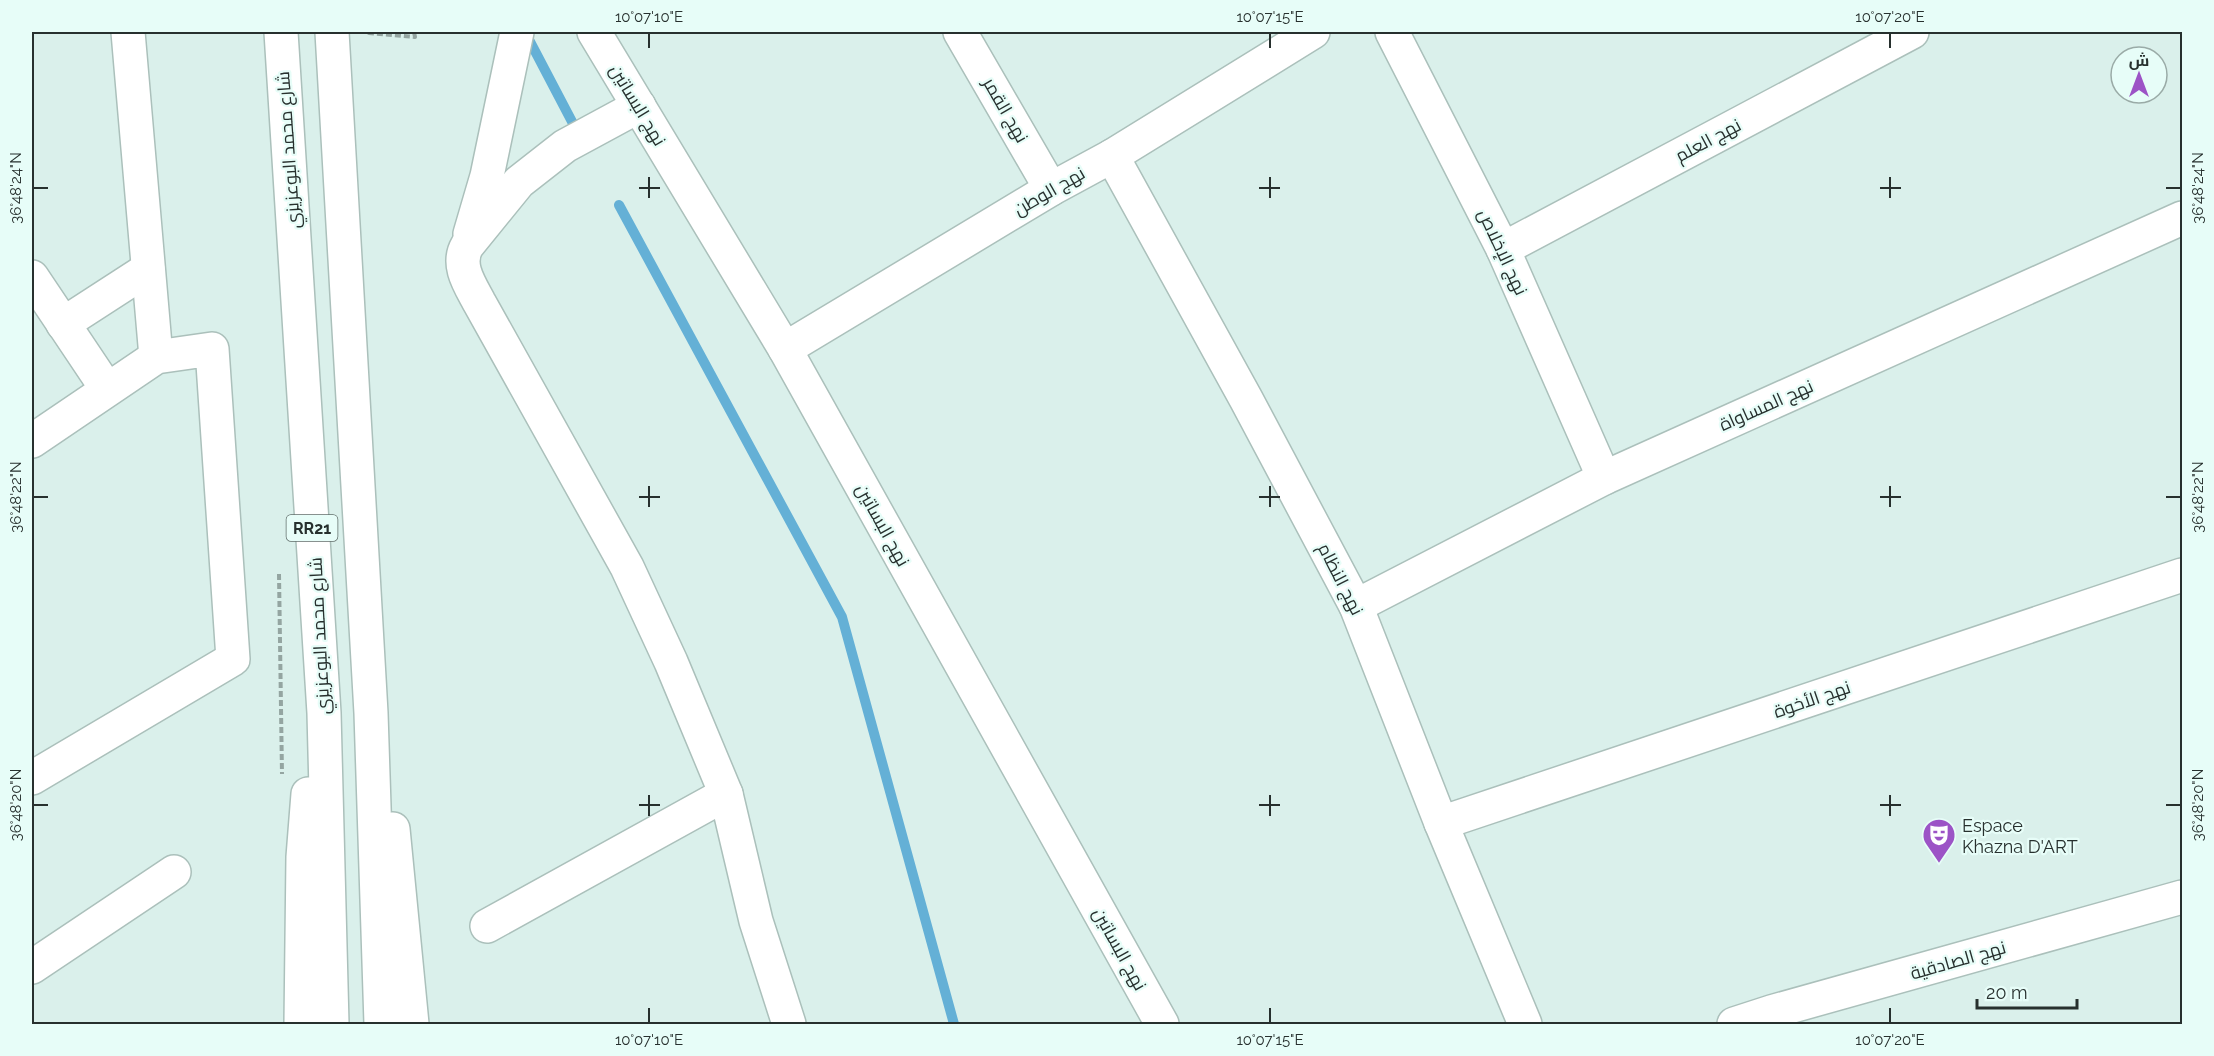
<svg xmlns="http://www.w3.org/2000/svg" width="2214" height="1056" viewBox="0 0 2214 1056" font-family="Raleway,Cairo,sans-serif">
<rect width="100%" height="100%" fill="#daf0eb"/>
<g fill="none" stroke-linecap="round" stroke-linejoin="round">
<g stroke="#64b0d6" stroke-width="10">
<polyline points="525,32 579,135"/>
<polyline points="619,205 842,617 954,1024"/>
</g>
<g stroke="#abc0bb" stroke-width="36">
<g id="minor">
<polyline points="128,32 156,357"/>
<polyline points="594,32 785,349 1162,1024"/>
<polyline points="960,32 1051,189"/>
<polyline points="1392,32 1503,249 1604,478"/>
<path d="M639 106 565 146 519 182 467 246C456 265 470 285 479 302L627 567 671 662 726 794 756 921 789 1024"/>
<polyline points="1112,156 1246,399 1356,606 1441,823 1525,1024"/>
<polyline points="470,234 487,176 517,32"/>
<polyline points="1503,249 1912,32"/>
<polyline points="32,277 107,389"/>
<polyline points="63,324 148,269"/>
<polyline points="785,349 1051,189 1112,156 1313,32"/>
<polyline points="32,441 156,357 212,349 233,659 32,778"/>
<polyline points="1356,606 1604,478 2182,218"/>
<polyline points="1441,823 2182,575"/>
<polyline points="487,926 726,794"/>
<polyline points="32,967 174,872"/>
<polyline points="1734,1024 1771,1012 2182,897"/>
</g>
</g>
<g stroke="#abc0bb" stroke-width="36">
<g id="highway">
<polyline points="281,32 324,713 332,1024"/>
<polyline points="332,32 371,713 381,1024"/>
<polyline points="393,829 412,1024"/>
<polyline points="301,1024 303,857 308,794"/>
</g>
</g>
<g stroke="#94a5a1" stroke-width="4" stroke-dasharray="6 3" stroke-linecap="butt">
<polyline points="369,32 369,33 415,37 414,32"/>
<polyline points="279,574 282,774"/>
</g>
<use href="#minor" stroke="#fff" stroke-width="33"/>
<use href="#highway" stroke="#fff" stroke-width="33"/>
</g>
<path fill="none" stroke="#27302e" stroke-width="2" d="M649 33V48M1270 33V48M1890 33V48M649 177V198M1270 177V198M1890 177V198M33 188H48M639 188H660M1259 188H1280M1880 188H1901M2166 188H2181M649 486V507M1270 486V507M1890 486V507M33 497H48M639 497H660M1259 497H1280M1880 497H1901M2166 497H2181M649 795V816M1270 795V816M1890 795V816M33 805H48M639 805H660M1259 805H1280M1880 805H1901M2166 805H2181M649 1008V1023M1270 1008V1023M1890 1008V1023"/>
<defs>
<g id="theatre-pin" transform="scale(1.725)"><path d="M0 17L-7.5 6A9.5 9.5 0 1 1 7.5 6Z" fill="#9c53c6" stroke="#e7fdf8"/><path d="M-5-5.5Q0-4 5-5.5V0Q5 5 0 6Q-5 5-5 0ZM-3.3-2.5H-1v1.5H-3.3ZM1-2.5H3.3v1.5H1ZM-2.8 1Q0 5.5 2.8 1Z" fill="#fff"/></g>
</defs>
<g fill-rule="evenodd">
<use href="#theatre-pin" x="1939" y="835"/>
</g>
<g text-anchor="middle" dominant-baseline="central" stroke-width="4.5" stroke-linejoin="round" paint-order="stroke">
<rect fill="#e7fdf8" stroke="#616e6b" stroke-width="1.5" x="286.5" y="515" width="51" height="26" rx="4.5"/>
<g font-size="16" font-weight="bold" fill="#27302e">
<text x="312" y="528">RR21</text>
</g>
<g font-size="18" fill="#27302e" stroke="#e7fdf8">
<text transform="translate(638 105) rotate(59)">نهج البساتين</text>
<text transform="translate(1006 110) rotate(60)">نهج القمر</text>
<text transform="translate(1708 140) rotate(-28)">نهج العلم</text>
<text transform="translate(288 150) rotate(-94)">شارع محمد البوعزيزي</text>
<text transform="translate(1049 191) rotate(-30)">نهج الوطن</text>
<text transform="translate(1503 252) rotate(65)">نهج الإخلاص</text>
<text transform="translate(1766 405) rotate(-24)">نهج المساواة</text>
<text transform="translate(883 525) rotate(61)">نهج البساتين</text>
<text transform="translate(1341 579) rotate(63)">نهج النظام</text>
<text transform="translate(319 636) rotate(-93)">شارع محمد البوعزيزي</text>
<text transform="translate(1812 699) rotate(-19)">نهج الأخوة</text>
<text transform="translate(1120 949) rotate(61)">نهج البساتين</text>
<text transform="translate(1958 960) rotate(-16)">نهج الصادقية</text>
</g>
<g font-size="18" fill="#27302e" stroke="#e7fdf8" text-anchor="start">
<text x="1962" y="825">Espace<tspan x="1962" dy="21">Khazna D'ART</tspan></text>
</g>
</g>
<rect width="2214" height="1056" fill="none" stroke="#e7fdf8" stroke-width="66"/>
<g transform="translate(2139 75)"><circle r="28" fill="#e7fdf8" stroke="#9aaba7" stroke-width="1.5"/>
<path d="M0-4.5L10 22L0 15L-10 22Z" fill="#9c53c6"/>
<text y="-9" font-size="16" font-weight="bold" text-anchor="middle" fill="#27302e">ش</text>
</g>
<path d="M1977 999v9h100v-9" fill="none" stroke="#27302e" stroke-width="3"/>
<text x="1986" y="999" font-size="18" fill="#27302e" stroke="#e7fdf8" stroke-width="4.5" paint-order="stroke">20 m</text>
<rect x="33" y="33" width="2148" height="990" fill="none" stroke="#27302e" stroke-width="2"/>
<g font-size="15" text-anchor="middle" fill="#27302e">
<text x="649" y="22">10°07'10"E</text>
<text x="1270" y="22">10°07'15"E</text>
<text x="1890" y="22">10°07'20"E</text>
<text transform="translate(16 188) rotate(-90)" y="5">36°48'24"N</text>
<text transform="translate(2198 188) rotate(-90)" y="5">36°48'24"N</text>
<text transform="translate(16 497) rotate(-90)" y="5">36°48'22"N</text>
<text transform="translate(2198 497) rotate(-90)" y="5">36°48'22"N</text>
<text transform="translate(16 805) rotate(-90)" y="5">36°48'20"N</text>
<text transform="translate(2198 805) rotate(-90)" y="5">36°48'20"N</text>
<text x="649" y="1045">10°07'10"E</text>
<text x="1270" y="1045">10°07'15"E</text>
<text x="1890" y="1045">10°07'20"E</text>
</g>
</svg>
